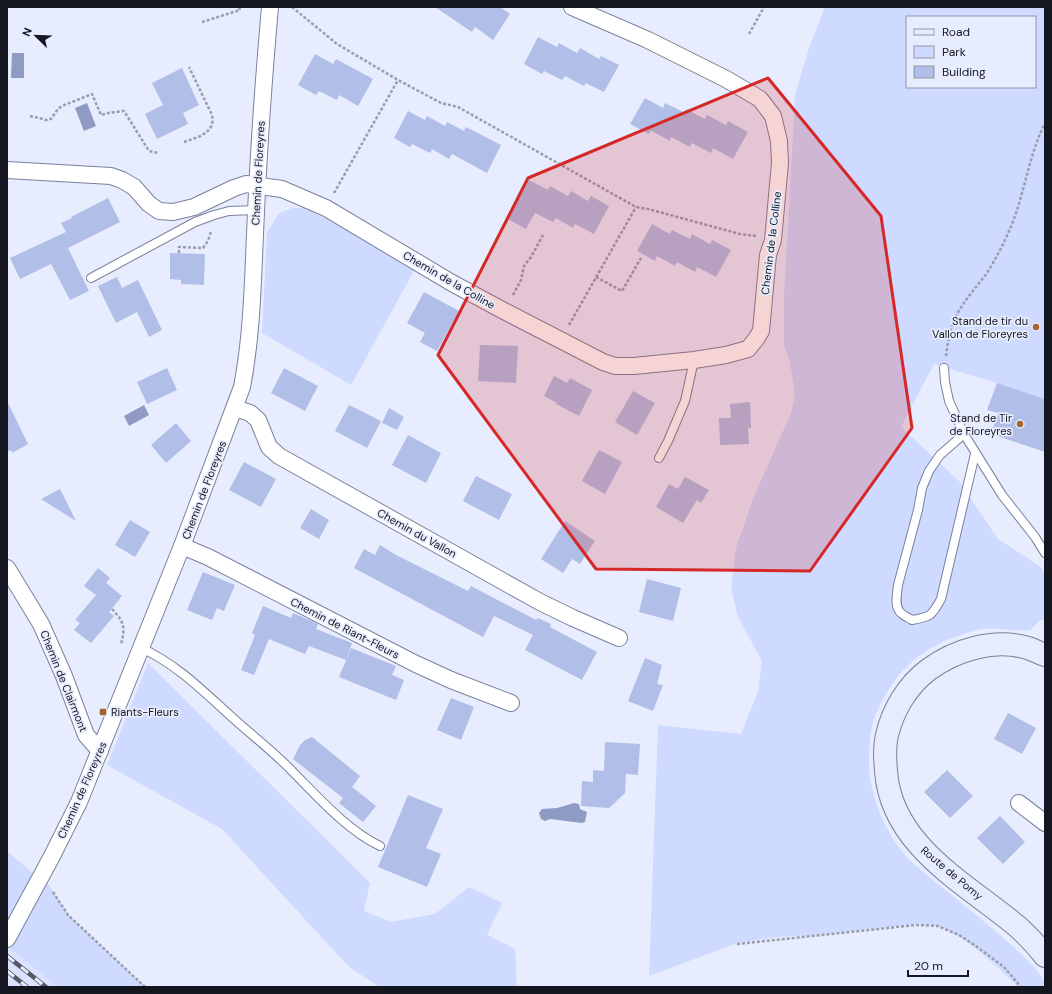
<svg xmlns="http://www.w3.org/2000/svg" width="1052" height="994" viewBox="0 0 1052 994" font-family="'DM Sans',sans-serif">
<rect width="100%" height="100%" fill="#e7edfe"/>
<polygon fill="#dae2ff" points="7,946 58,987 9,987 7,986"/>
<g fill="#cedaff" fill-rule="evenodd">
<path d="M825 7H1045V399L997 383 934 364 901 427 959 481 998 539 1041 567 1045 574V620H1040L1030 630C1015 632 999 627 984 629 976 630 966 633 958 636 917 650 893 675 876 714 869 730 869 748 869 765 870 795 885 833 906 856 928 881 1045 961 1045 987H1018C999 968 968 938 943 928 934 924 924 925 915 924L817 935 776 937 737 943 649 976 658 725 741 734 758 692 762 661 738 617 731 588 736 548 752 501 791 413 795 395 790 362 784 345V297L795 95 809 48ZM907 17H1035V87H907Z"/>
<polygon points="292,208 306,208 415,269 351,385 262,333 267,233 278,214"/>
<polygon points="148,663 370,883 364,911 391,922 435,914 469,887 502,903 487,935 515,949 517,987 380,987 349,967 222,829 107,765"/>
<polygon points="7,851 29,870 49,885 68,915 145,987 58,987 7,946"/>
</g>
<g fill="#8f9bc3">
<polygon points="12,53 24,53 24,78 11,78"/>
<polygon points="87,103 96,126 84,131 75,108"/>
<polygon points="144,405 149,415 129,426 124,416"/>
<polygon points="574,803 579,804 580,809 587,812 585,822 582,823 550,819 545,821 541,819 539,813 542,809 557,808"/>
</g>
<g fill="#b1bee7">
<polygon points="435,7 500,7 510,14 493,40 475,27 472,32"/>
<polygon points="538,37 557,47 559,43 577,53 580,48 599,59 601,56 619,65 604,92 586,83 584,86 565,76 562,80 544,71 542,74 524,64"/>
<polygon points="315,54 333,64 336,59 373,79 358,106 339,95 337,100 319,91 316,95 298,85"/>
<polygon points="182,68 199,105 183,113 188,124 157,139 145,114 163,105 152,83"/>
<polygon points="645,98 663,108 665,103 685,113 686,109 705,119 707,115 726,125 728,121 748,132 733,159 713,148 711,153 692,143 690,147 671,137 670,141 650,130 649,134 630,124"/>
<polygon points="408,111 425,120 427,116 445,126 447,122 464,131 466,127 501,145 487,173 452,154 449,159 432,149 430,153 412,144 410,147 394,138"/>
<polygon points="529,180 548,190 550,186 568,196 571,191 588,201 591,196 609,206 594,234 575,224 573,228 556,218 553,222 535,213 526,229 508,219"/>
<polygon points="108,198 120,222 68,248 89,291 70,300 51,264 20,279 10,258 66,232 61,223 72,218 71,217"/>
<polygon points="652,224 670,234 672,230 690,239 692,234 710,244 712,240 731,250 716,277 697,267 695,272 677,262 675,266 657,256 655,261 637,251"/>
<polygon points="170,253 205,254 204,285 181,284 181,280 170,279"/>
<polygon points="117,277 122,288 138,280 162,330 149,337 137,312 116,323 98,286"/>
<polygon points="424,292 459,311 437,351 420,342 425,333 407,323"/>
<polygon points="480,345 518,346 516,383 478,381"/>
<polygon points="167,368 177,390 147,404 137,382"/>
<polygon points="284,368 318,386 305,411 271,393"/>
<polygon points="554,376 567,383 570,378 592,390 579,416 556,404 557,403 544,396"/>
<polygon points="997,383 1045,399 1045,452 991,434 998,413 987,410"/>
<polygon points="633,391 655,403 637,435 615,422"/>
<polygon points="7,401 28,444 12,453 11,450 7,452"/>
<polygon points="750,402 751,428 748,428 749,444 720,445 719,418 731,418 730,404"/>
<polygon points="349,405 381,421 367,448 335,431"/>
<polygon points="389,408 404,417 397,430 382,423"/>
<polygon points="176,423 191,441 166,463 151,445"/>
<polygon points="408,435 441,453 426,483 392,465"/>
<polygon points="599,450 622,462 605,494 582,481"/>
<polygon points="244,462 276,479 261,507 229,490"/>
<polygon points="476,476 512,494 499,520 463,501"/>
<polygon points="685,477 709,490 701,503 697,500 683,523 656,507 669,484 678,489"/>
<polygon points="60,489 76,521 41,499"/>
<polygon points="311,509 329,520 319,539 300,528"/>
<polygon points="130,520 150,532 135,557 115,545"/>
<polygon points="565,521 595,541 580,564 572,559 563,573 541,559"/>
<polygon points="380,545 396,555 468,591 471,586 536,620 538,618 551,624 550,627 597,652 582,680 525,650 533,635 494,616 483,637 354,568 364,549 375,555"/>
<polygon points="98,568 110,578 106,583 122,596 109,612 114,616 91,643 74,630 80,623 75,620 96,595 84,586"/>
<polygon points="203,572 235,585 224,611 217,608 212,620 187,610"/>
<polygon points="647,579 681,588 673,621 639,612"/>
<polygon points="263,606 291,618 293,613 312,621 318,624 316,629 352,643 346,660 309,646 305,654 269,639 254,675 241,670 255,635 252,633"/>
<polygon points="351,648 396,666 392,675 404,680 396,700 339,677"/>
<polygon points="645,658 662,665 657,684 663,685 653,711 628,701"/>
<polygon points="451,698 474,707 461,740 437,730"/>
<polygon points="1008,713 1036,728 1022,754 994,739"/>
<polygon points="312,737 360,776 352,787 376,806 363,822 339,803 343,798 293,759 300,745 305,740"/>
<polygon points="605,742 640,744 638,775 626,774 625,793 609,808 581,806 582,781 593,782 593,770 604,771"/>
<polygon points="947,770 973,796 950,818 924,792"/>
<polygon points="408,795 443,809 426,848 441,854 427,887 378,867"/>
<polygon points="1000,816 1025,842 1003,864 977,838"/>
</g>
<g fill="none" stroke-linecap="round" stroke-linejoin="round">
<g stroke="#7a819b" stroke-width="10">
<g id="service">
<polyline points="91,278 195,222 214,215 229,211 256,210"/>
<polyline points="944,368 945,382 949,401 964,434 1002,495 1035,537 1045,553"/>
<path d="M964 434 940 455 929 471 922 488 918 510 898 585C897 594 894 607 901 613 904 616 909 618 912 620 930 617 932 616 941 599L975 454"/>
<polyline points="659,458 668,441 685,401 694,360"/>
<path d="M141 648C177 664 205 693 234 719 254 737 275 753 293 772 319 798 347 830 380 846"/>
</g>
</g>
<g stroke="#7a819b" stroke-width="18">
<g id="minor">
<polyline points="7,170 111,176 122,180 134,187 149,204 159,211 173,212 194,207 234,188 246,184 282,189 326,208 452,283 504,311 603,362 615,366 634,366 694,360 726,355 748,349 756,339 761,331 768,255 773,240 780,163 779,141 773,116 760,99 726,79 648,40 572,7"/>
<polyline points="235,408 250,413 258,420 269,447 279,456 540,602 573,618 619,638"/>
<polyline points="182,546 208,557 416,664 451,680 511,703"/>
<polyline points="7,568 41,624 64,676 86,735 100,751"/>
<polyline points="1019,803 1045,823"/>
<path d="M7 939 51 858 79 802 182 546 242 387C253 330 253 271 256 212 259 144 264 75 270 7"/>
</g>
</g>
<g stroke="#7a819b" stroke-width="24">
<path id="secondary" d="M1045 655C1039 653 1034 650 1028 648 994 638 955 650 928 670 907 686 893 710 887 735 884 748 885 758 886 771 891 846 967 884 1018 927 1028 936 1037 946 1045 956"/>
</g>
<g stroke="#999eac" stroke-width="2.5" stroke-dasharray="3 2" stroke-linecap="butt">
<polyline points="292,7 337,44 398,80 441,103 458,107 636,207 648,209 740,234 756,236"/>
<polyline points="202,22 240,10 239,7"/>
<polyline points="749,34 764,7"/>
<polyline points="30,116 47,120 51,119 58,109 62,106 92,94 101,115 108,113 124,111 149,151 158,153"/>
<path d="M184 142C198 137 216 133 212 115L189 67"/>
<polyline points="334,193 398,80"/>
<polyline points="179,253 179,247 203,248 208,241 211,231"/>
<polyline points="596,277 622,291 641,258"/>
<polyline points="513,295 521,280 524,266 531,257 543,235"/>
<polyline points="569,325 636,207"/>
<path d="M946 356C948 340 951 323 960 309 968 296 978 285 987 273 997 257 1005 241 1012 224 1025 191 1029 155 1045 123"/>
<path d="M112 609C125 623 125 627 121 645"/>
<polyline points="53,892 68,915 145,987"/>
<polyline points="737,944 916,925 938,926 959,935 973,944 1004,967 1021,987"/>
</g>
<use href="#service" stroke="#fff" stroke-width="8"/>
<use href="#minor" stroke="#fff" stroke-width="16"/>
<use href="#secondary" stroke="#e6ebfe" stroke-width="22"/>
<g stroke="#545864" stroke-width="4.5">
<g id="rail">
<polyline points="7,956 46,987"/>
<polyline points="7,971 27,987"/>
</g>
</g>
<use href="#rail" stroke="#e7edfe" stroke-width="3" stroke-dasharray="9" stroke-linecap="butt"/>
</g>
<path fill="#d62828" fill-opacity="0.2" stroke="#d62828" stroke-width="3" stroke-linejoin="round" d="M768 78 881 216 912 428 810 571 596 569 438 355 528 178Z"/>
<g fill="#a3662a" stroke="#e7edfe" stroke-width="1.5">
<circle cx="1036" cy="327" r="4"/>
<circle cx="1020" cy="424" r="4"/>
<rect x="99" y="708" width="8" height="8" rx="2"/>
</g>
<g text-anchor="middle" dominant-baseline="central" stroke-width="3.5" stroke-linejoin="round" paint-order="stroke">
<g font-size="11" fill="#141720" stroke="#e7edfe">
<text transform="translate(258 173) rotate(-87)">Chemin de Floreyres</text>
<text transform="translate(771 243) rotate(-83)">Chemin de la Colline</text>
<text transform="translate(449 280) rotate(30)">Chemin de la Colline</text>
<text transform="translate(204 490) rotate(-69)">Chemin de Floreyres</text>
<text transform="translate(417 533) rotate(29)">Chemin du Vallon</text>
<text transform="translate(345 628) rotate(27)">Chemin de Riant-Fleurs</text>
<text transform="translate(64 681) rotate(68)">Chemin de Clairmont</text>
<text transform="translate(82 790) rotate(-66)">Chemin de Floreyres</text>
<text transform="translate(952 873) rotate(40)">Route de Pomy</text>
</g>
<g font-size="11" fill="#141720" stroke="#e7edfe" text-anchor="end">
<text x="1028" y="321">Stand de tir du<tspan x="1028" dy="13">Vallon de Floreyres</tspan></text>
<text x="1012" y="418">Stand de Tir<tspan x="1012" dy="13">de Floreyres</tspan></text>
<text x="111" y="712" text-anchor="start">Riants-Fleurs</text>
</g>
</g>
<rect width="1052" height="994" fill="none" stroke="#141720" stroke-width="16"/>
<rect x="906" y="16" width="130" height="72" fill="#e7edfe" stroke="#9397a5"/>
<rect x="914" y="29" width="20" height="6" fill="#e6ebfe" stroke="#9397a5"/>
<text x="942" y="36" font-size="12" fill="#141720">Road</text>
<rect x="914" y="46" width="20" height="12" fill="#cedaff" stroke="#9397a5"/>
<text x="942" y="56" font-size="12" fill="#141720">Park</text>
<rect x="914" y="66" width="20" height="12" fill="#b1bee7" stroke="#9397a5"/>
<text x="942" y="76" font-size="12" fill="#141720">Building</text>
<g transform="translate(36 36) rotate(293)" stroke="#e7edfe" stroke-width="3" paint-order="stroke">
<path d="M0-3L7 15L0 10L-7 15Z" fill="#141720"/>
<text y="-6" font-size="11" font-weight="bold" text-anchor="middle" fill="#141720">N</text>
</g>
<path d="M908 970v6h60v-6" fill="none" stroke="#141720" stroke-width="2"/>
<text x="914" y="970" font-size="12" fill="#141720" stroke="#e7edfe" stroke-width="3" paint-order="stroke">20 m</text>
</svg>
